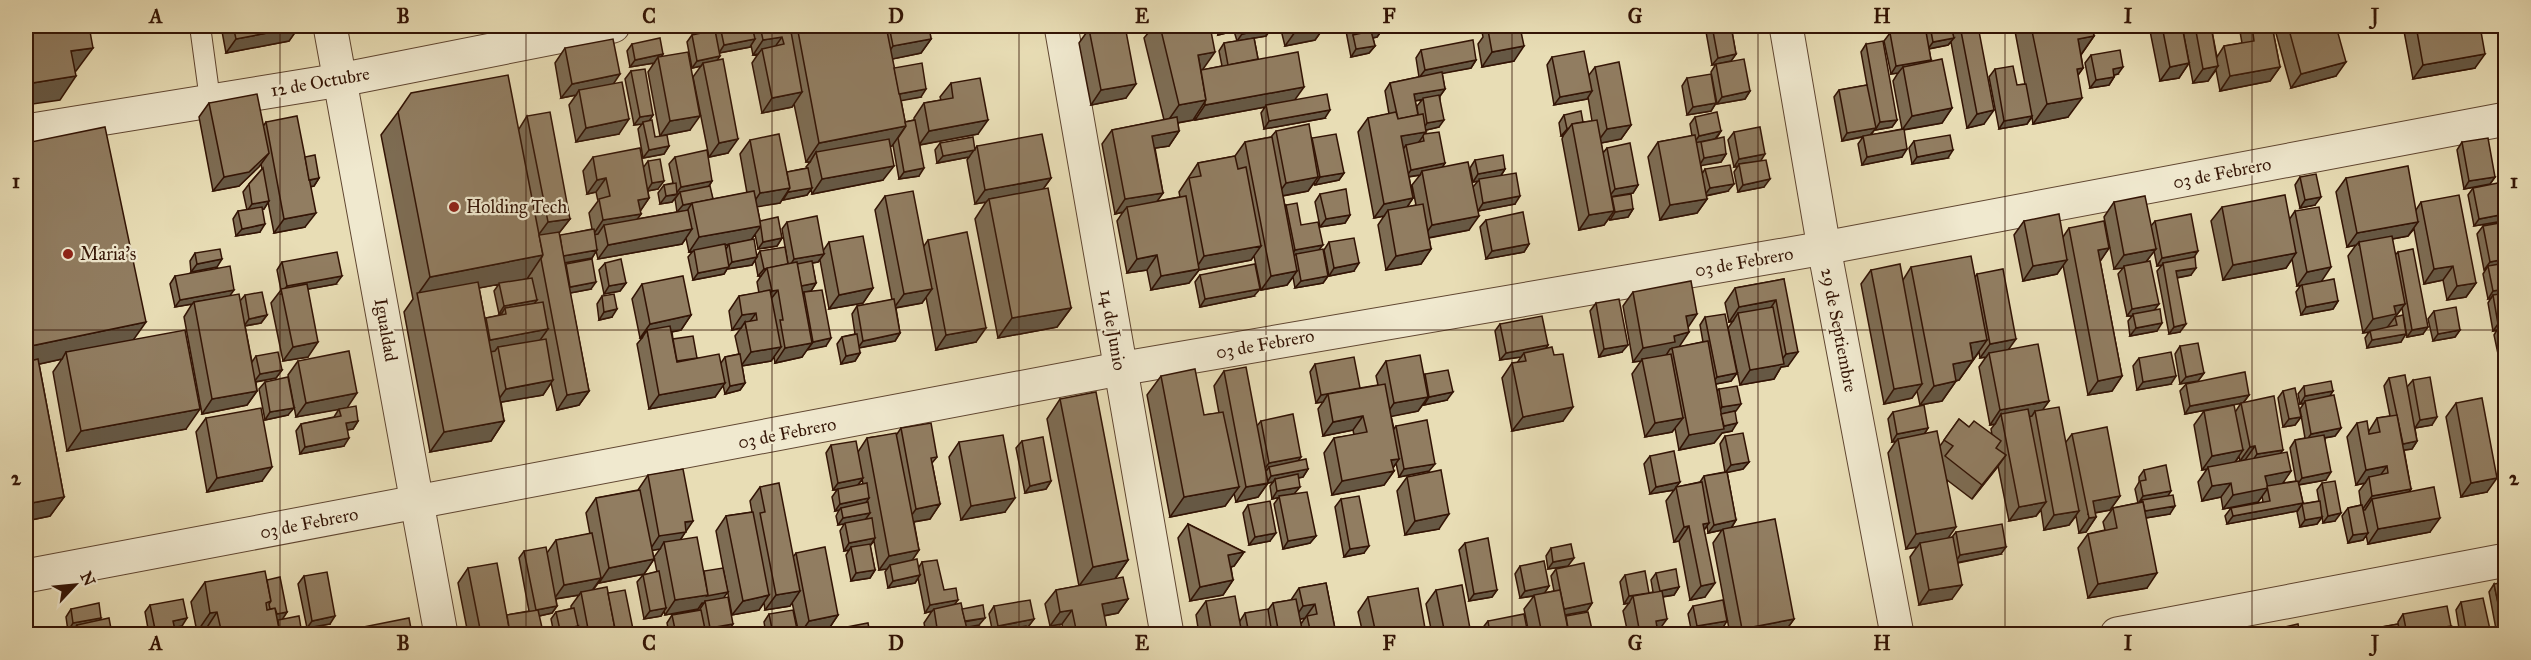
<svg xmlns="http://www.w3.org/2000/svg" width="2531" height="660" viewBox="0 0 2531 660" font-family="'IM FELL Great Primer',serif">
<rect width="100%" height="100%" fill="#e8ddb5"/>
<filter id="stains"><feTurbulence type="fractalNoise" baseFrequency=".00333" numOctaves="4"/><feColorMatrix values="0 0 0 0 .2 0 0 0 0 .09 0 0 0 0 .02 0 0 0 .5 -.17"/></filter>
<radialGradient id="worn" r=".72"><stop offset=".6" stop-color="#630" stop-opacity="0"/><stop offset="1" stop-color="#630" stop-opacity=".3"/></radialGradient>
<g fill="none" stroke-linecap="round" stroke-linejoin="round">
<g stroke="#604631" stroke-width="22">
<polyline id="service" points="200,26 210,100"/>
</g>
<g stroke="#604631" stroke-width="35">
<g id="minor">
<polyline points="330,26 441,634"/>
<polyline points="1061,26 1167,634"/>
<polyline points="1786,26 1824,248 1897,634"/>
<polyline points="26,131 340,80 613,26"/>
<polyline points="26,576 1119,369 1824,248 2506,119"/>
<polyline points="2117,634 2506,560"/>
</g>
</g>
<use href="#service" stroke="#f0e9cf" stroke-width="20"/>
<use href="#minor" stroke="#f0e9cf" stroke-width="33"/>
</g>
<g fill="#7d6c53" stroke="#331405" stroke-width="1.5" fill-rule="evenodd">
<polygon points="221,26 299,26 289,41 226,53"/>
<path d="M717 26H752L754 33 759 26H929L931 39 921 53 892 59 894 68 921 97 901 100 905 122 914 120V118L924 103 941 100 940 97 951 83 978 134 920 145 919 176 899 179 893 145 890 146 883 180 812 194 811 189 807 195 783 200V198L780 203 757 206 760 221 782 238 777 246 758 249 755 234 751 240 757 256 760 251 788 264 782 229 787 222 823 251 829 242 873 288 863 303 829 309 820 260 818 262 812 263 816 283 811 291 802 293 803 294 804 292 826 346 807 349 802 357 775 363 774 357 771 361 742 366 745 383 740 390 725 394 723 385 715 397 649 409 637 344 642 338H640L632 299 642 284 691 315 681 330 672 332 673 339 697 358 721 363 725 357 739 354 735 336 741 328 732 330 729 311 739 296 759 293 757 282 761 276H758L755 260 752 265 727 269 724 274 693 280 688 257 693 251 689 252 686 238 682 244 598 259 596 251 592 258 564 263 565 265 566 264 591 289 570 293 589 391 579 405 557 410 551 383 543 395 501 402 504 421 491 441 430 452 404 312 413 299 381 135 398 112 519 129 527 116 570 219 559 233V236L592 229 589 213 598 201 596 192 587 194 583 171 593 157 643 168 648 161 658 189 648 191 649 198 640 211 641 214 637 219 677 212 675 199 678 194 672 202 660 204 658 193 664 185 673 183 669 164 675 157 712 181 709 186 713 199 747 193 740 154 750 140 787 172 807 168 806 167 810 162H806L794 104 792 107 762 113 752 63 758 54 753 55 751 45 750 47 719 53 717 60 728 153 709 157 693 77 701 66 692 68 687 42 692 35 714 30V29ZM748 241 729 244 726 249 725 245ZM499 284 494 291 499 314 502 313 501 315 486 318 485 319 479 288Z"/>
<polygon points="1107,26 1150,26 1126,30 1126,98 1091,105 1079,43 1089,29"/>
<polygon points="1152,26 1210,26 1202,70 1222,66 1219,51 1224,43 1237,41 1234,31 1218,35 1216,26 1271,26 1266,36 1254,38 1258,59 1295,100 1325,118 1264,129 1261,113 1265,107 1195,120 1195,117 1193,120 1178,123 1179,131 1169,146 1155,148 1163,193 1157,201 1180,197 1179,192 1198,163 1235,156 1245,142 1271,137 1276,131 1312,139 1312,138 1344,173 1339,180 1315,185 1314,183 1308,191 1283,196 1285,207 1286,205 1319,249 1328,276 1323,283 1295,288 1293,277 1287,285 1261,290 1254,256 1251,260 1199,270 1189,283 1151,290 1147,270 1127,273 1117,221 1123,212 1115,214 1102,144 1112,130 1164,120 1144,38 1153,27"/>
<polygon points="1280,26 1325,26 1315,40 1285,46"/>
<polygon points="1345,26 1385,26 1377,37 1373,38 1375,46 1369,53 1351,57"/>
<polygon points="1481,26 1541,26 1523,29 1521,32 1514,61 1482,67 1478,44 1483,37"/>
<polygon points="1710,26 1731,26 1736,54 1731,61 1750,91 1745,99 1717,104 1711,72 1716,64 1712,65 1706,32"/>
<polygon points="1924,26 1978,26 1984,124 1967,128 1951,42 1948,45 1929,49 1931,60 1930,61 1952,108 1942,123 1904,130 1902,157 1862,165 1858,144 1863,137 1842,141 1834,97 1839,90 1867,85 1861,52 1866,44 1897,120 1892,127 1875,130 1875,129 1871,135 1902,129 1893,81 1898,73 1891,74 1884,41 1890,33"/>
<polygon points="2014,26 2092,26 2094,36 2081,55 2083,68 2078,75 2068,117 2033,124 2032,117 2027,124 1999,129 1989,77 1995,69 2017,85 2025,84"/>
<polygon points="2149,26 2182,26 2189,63 2179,78 2160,81"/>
<polygon points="2182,26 2211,26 2217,57 2224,46 2242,43 2239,26 2272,26 2280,67 2270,81 2220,91 2216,70 2208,81 2193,83"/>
<polygon points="2274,26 2336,26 2336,76 2291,88"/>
<polygon points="2403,26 2480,26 2475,68 2413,79"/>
<polygon points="632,44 663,54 662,57 690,130 660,136 648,72 654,63 630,67 627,51"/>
<polygon points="565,48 614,84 619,134 576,142 569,105 576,95 561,98 555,63"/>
<path d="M1421 50 1476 60 1471 68 1442 73 1445 89 1440 96 1439 127 1426 130 1424 134 1445 163 1442 167 1473 187 1478 181 1473 182 1470 168 1475 160 1505 169 1501 176 1515 204 1478 211 1469 230 1429 238 1431 249 1421 264 1386 270 1378 225 1384 216 1374 218 1358 132 1368 118 1389 114 1385 91 1390 83 1419 77 1416 58ZM1422 100 1417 106 1418 115 1415 101ZM1420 175 1412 185 1416 205 1407 207 1413 198 1409 177Z"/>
<polygon points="2091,55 2118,74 2114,75 2114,77 2109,85 2090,88 2085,63"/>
<polygon points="1552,57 1589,75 1595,67 1631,125 1621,139 1601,143 1603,153 1607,148 1638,185 1633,193 1611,197 1633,209 1628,217 1610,220 1609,218 1604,225 1579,230 1562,139 1563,136 1561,136 1559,123 1564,115 1583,122 1592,121 1588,97 1587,99 1554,105 1547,65"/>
<polygon points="631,71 653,115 649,121 655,137 669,146 664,154 643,158 638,129 642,124 634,125 625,79"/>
<polygon points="1687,78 1716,103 1711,111 1687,115 1682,86"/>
<polygon points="209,103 264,125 266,122 305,157 319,178 314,186 310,187 305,227 274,233 268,202 264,209 262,209 260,232 236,236 233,219 238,211 247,210 243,192 249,184 262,169 261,164 239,186 213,191 199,117"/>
<polygon points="1695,117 1721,131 1716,139 1726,154 1721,162 1701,165 1702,174 1705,169 1728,191 1706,196 1707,199 1697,213 1660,220 1648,157 1658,142 1692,136 1690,124"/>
<polygon points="1734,132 1760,161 1764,187 1738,192 1734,172 1738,166 1734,167 1728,140"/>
<polygon points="1914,141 1948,158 1912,164 1909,148"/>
<polygon points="2462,142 2495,177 2490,184 2464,189 2457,150"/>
<polygon points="26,143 133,340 186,429 67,451 53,372 62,359 39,364 64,497 50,516 26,521"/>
<polygon points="940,143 975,149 977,146 1051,178 1043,189 1071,308 1057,327 998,338 975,219 986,202 975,204 967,160 969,157 937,163 935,150"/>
<polygon points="2300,177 2315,205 2300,208 2295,185"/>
<polygon points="2346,178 2416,210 2421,202 2476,283 2466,297 2447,300 2443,280 2424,284 2414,229 2408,236 2392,239 2395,255 2398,252 2423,334 2407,337 2402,308 2396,316 2401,342 2367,348 2365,338 2369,332 2363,333 2348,256 2356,245 2347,247 2336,192"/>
<polygon points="2473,188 2505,197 2505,218 2503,221 2474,226 2468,195"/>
<polygon points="1320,194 1350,215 1345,223 1320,227 1315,202"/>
<polygon points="885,196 924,246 928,240 976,342 936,350 926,297 922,303 896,308 900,333 895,341 859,348 860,353 855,361 841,364 837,344 842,337 855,334 852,314 857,306 892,300 875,210"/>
<polygon points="2114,202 2151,226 2155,221 2194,257 2191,275 2177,278 2180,332 2169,334 2157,271 2162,265 2157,266 2154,251 2146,262 2155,310 2157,331 2130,336 2128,321 2132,316 2127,316 2118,274 2123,268 2114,269 2104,217"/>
<polygon points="2222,207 2289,220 2295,211 2321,281 2338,301 2333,309 2301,315 2296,292 2301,285 2297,286 2292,259 2286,268 2223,280 2211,221"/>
<polygon points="1486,220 1529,244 1524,252 1486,259 1480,227"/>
<polygon points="2024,221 2063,237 2069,228 2109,248 2100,261 2122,376 2112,391 2088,395 2063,265 2057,274 2023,281 2014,235"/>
<polygon points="2505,222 2505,367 2501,368 2494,335 2497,330 2493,331 2488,303 2491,298 2488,299 2483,274 2486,269 2484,270 2477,234 2483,226"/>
<polygon points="1329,242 1354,271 1329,276 1324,250"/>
<polygon points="195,253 217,267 191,272 190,261"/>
<polygon points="282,262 336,284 308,289 308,357 283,361 271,303 281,290 277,270"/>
<polygon points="605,263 626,283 620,291 604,294 599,270"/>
<polygon points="1911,267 1975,277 1977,274 2009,349 2049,401 2042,410 2066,442 2072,434 2120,496 2110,510 2095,513 2096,517 2086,532 2079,533 2076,516 2069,525 2044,530 2041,510 2036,516 2009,521 1998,466 1972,499 1947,480 1948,538 1952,537 1956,532 2001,554 1958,563 1952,599 1919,605 1910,557 1917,547 1906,549 1888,453 1896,441 1892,442 1888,419 1893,412 1928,428 1924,434 1940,446 1959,419 1969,427 1992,435 1991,429 1995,424 1990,425 1979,367 1986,357 1980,358 1979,352 1959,380 1956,381 1942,401 1920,405 1917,391 1912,398 1884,404 1861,284 1871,270 1903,280"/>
<polygon points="1200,275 1254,296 1200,307 1195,282"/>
<polygon points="175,276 230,295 240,301 245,295 267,315 261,323 245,326 252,362 256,356 282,370 276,378 256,382 257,391 247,405 202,414 184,317 192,304 175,307 170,284"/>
<polygon points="1784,279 1788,366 1781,367 1774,379 1740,385 1728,328 1733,321 1729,322 1725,303 1735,288"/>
<polygon points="1633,292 1688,327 1679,347 1703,342 1700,325 1705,317 1737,373 1731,381 1716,384 1717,391 1719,389 1735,411 1732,431 1722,433 1714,443 1679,450 1675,428 1672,432 1645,437 1632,374 1641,361 1633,362 1623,306"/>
<polygon points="602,296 612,317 599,320 597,304"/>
<polygon points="1596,303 1622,352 1599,357 1590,311"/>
<polygon points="2434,311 2460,330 2455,337 2433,341 2428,319"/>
<polygon points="1500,324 1548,345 1546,348 1554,355 1563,421 1512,431 1502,378 1512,363 1517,363 1521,357 1500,360 1495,331"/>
<polygon points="2180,346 2204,373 2198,381 2180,384 2175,354"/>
<polygon points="2139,358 2171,384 2137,390 2133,366"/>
<polygon points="298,361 347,408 358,421 353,429 347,430 344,446 300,454 296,431 301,424 334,417 339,409 296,417 288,375"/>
<polygon points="1386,361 1424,375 1425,374 1447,400 1424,405 1424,403 1418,411 1391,416 1394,429 1396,426 1429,471 1399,477 1396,463 1393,468 1394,471 1384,485 1332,495 1324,453 1334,438 1354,435 1353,430 1323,436 1318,409 1323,402 1316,403 1310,372 1315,364 1360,388 1378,385 1376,376"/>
<polygon points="1224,371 1257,426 1261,421 1298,461 1308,469 1303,477 1298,478 1295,494 1316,536 1310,543 1283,549 1274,504 1279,497 1272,499 1270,486 1273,482 1268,483 1258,497 1236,502 1234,493 1225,506 1170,517 1147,395 1161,376 1204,415 1219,413 1214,386"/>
<polygon points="2389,378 2407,387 2413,380 2432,425 2415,428 2417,441 2412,449 2404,450 2411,489 2409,492 2430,532 2368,544 2366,535 2363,540 2348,543 2342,516 2348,508 2361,505 2359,491 2365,483 2356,485 2347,437 2357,423 2369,431 2377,418 2390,416 2384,386"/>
<polygon points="265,382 288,415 265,420 259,389"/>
<path d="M2186 384 2249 395 2244 402 2281 454 2291 471 2282 483 2296 481 2290 448 2295 440 2305 438 2300 409 2304 403 2300 404 2298 394 2304 386 2333 391 2329 396 2341 428 2335 436 2325 438 2326 480 2299 485 2303 503 2297 511 2227 524 2225 516 2231 508 2263 502 2262 496 2258 502 2223 509 2221 497 2202 501 2198 482 2207 469 2202 470 2194 425 2204 411H2236L2241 403 2185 414 2180 391ZM2239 457 2240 461 2235 462Z"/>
<polygon points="2283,391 2301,417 2295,425 2283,427 2278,398"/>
<polygon points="1060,399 1128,560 1115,579 1128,599 1118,613 1104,616 1103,634 1064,634 1062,624 1050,626 1045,604 1056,590 1079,586 1047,419"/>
<polygon points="2456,403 2487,492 2461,497 2446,417"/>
<polygon points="206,418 262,481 207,492 196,432"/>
<path d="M901 428 937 457 932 463 940 504 930 519 914 522 919 550 912 560 919 567 922 562 954 605 962 609 979 625 966 628 968 634H926L924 623 932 611 925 613 918 578 915 583 888 588 885 572 887 569 879 570 874 541 870 546 875 570 870 578 851 581 846 555 849 550 844 551 840 531 844 524 838 525 836 516 839 510 835 511 832 497 837 490H833L826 453 831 445 858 452 867 438 897 434ZM862 479 863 484 858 485Z"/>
<polygon points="1725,436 1749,462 1743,469 1727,472 1736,520 1732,527 1794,619 1784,633 1777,634 1730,634 1713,543 1722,530 1708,533 1707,526 1704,530 1705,597 1690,600 1679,541 1674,542 1666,501 1674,490 1650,494 1644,464 1650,456 1677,487 1700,482 1704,476 1725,472 1720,444"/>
<polygon points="1022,441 1051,481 1046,489 1025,493 1016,448"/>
<polygon points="959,442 1005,512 961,520 949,457"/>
<polygon points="2144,470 2168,496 2170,514 2146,518 2147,588 2088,598 2078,548 2088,534 2105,530 2103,522 2113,508 2138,503 2135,489 2139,482 2139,477"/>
<polygon points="648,475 686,530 681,539 723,598 728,632 711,634 669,634 667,623 672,615 700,610 700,609 704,603 702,603 698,609 665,615 664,611 661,616 644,619 637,582 643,575 657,572 654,557 660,549 652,550 654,559 644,574 599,583 599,582 593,590 608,593 634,634 576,634 575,630 572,634 554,634 551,619 556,612 571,609 571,606 579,595 556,599 557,606 552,613 539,616 541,634 468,634 458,583 468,568 507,615 529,611 519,558 524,551 547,553 556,540 590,534 586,513 596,498 638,490"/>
<polygon points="1407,477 1439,529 1405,535 1397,491"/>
<polygon points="2322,483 2335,521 2323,523 2322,517 2317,524 2300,527 2297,512 2302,504 2319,501 2317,490"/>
<polygon points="760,487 793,557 796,553 838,615 828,630 799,634 792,602 790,606 765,610 764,603 759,610 732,615 716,531 726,516 752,512 750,501"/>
<polygon points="1341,499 1364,553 1344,557 1335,507"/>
<polygon points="1248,505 1270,541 1249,545 1243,513"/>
<polygon points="1188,524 1244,552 1234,566 1231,567 1233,580 1223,595 1190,601 1178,538"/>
<polygon points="1465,543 1497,590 1492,597 1469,601 1459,550"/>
<polygon points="1551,548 1568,566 1548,569 1546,556"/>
<polygon points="1520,566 1549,586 1544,593 1554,591 1551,576 1556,569 1592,603 1587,611 1565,615 1593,634 1529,634 1524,609 1534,596 1520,598 1515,574"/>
<polygon points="1656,573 1679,587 1674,595 1663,597 1658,632 1658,634 1628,634 1623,611 1629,603 1624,604 1620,582 1625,575 1648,593 1653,592 1651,580"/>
<polygon points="304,576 330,624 307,628 298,584"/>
<polygon points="267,580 287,612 282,619 298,632 324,634 204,634 204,632 197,632 191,602 205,582"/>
<path d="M1326 583 1336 634H1199L1196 615 1206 601 1240 621 1245 613 1268 610 1273 603 1291 600 1299 588ZM1305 618 1301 624 1300 619Z"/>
<polygon points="2494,584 2505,634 2492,634 2496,629 2489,592"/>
<polygon points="1436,590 1471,634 1432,634 1426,604"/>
<polygon points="1368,597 1426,634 1363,634 1358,612"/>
<polygon points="2461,602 2491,634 2460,634 2456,610"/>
<polygon points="150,605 182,626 174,628 172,634 149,634 145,612"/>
<polygon points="994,606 1034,619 1028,627 1027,627 1028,634 999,634 1001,633 993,634 989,614"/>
<polygon points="1693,606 1722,629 1692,634 1688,614"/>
<polygon points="71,609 99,620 112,634 70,634 73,630 68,631 66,617"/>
<polygon points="769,614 798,634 766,634 764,622"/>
<polygon points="2403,614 2445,634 2371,634 2376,628 2398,624 2398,622"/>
<polygon points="1488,621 1528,634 1478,634"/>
<polygon points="2285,627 2300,634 2280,634"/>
<polygon points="836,629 870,634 832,634"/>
</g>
<g fill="#665844" stroke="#331405" stroke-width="1.5">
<polygon points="1128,26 1150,26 1125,30"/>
<polygon points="1230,26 1238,26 1234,31 1218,35 1223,27"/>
<polygon points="1325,26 1315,40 1285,46 1295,32"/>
<polygon points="1371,26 1385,26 1377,37 1355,41 1353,35 1358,28"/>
<polygon points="1523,26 1541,26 1523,29 1515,41 1520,27"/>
<polygon points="299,27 289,41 226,53 236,39"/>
<polygon points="1272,28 1266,36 1237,41 1242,34"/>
<polygon points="2094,36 2080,56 2078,39"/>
<polygon points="782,37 772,51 762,49 758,54 753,55 763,40"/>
<polygon points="1954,38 1948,45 1928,49 1933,42"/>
<polygon points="755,39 750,47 719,53 724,45"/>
<polygon points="931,39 921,53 883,61 893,46"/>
<polygon points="1375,46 1369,53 1351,57 1356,49"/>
<polygon points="1524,46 1514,61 1482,67 1492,52"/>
<polygon points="93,48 76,71 55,74 71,51"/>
<polygon points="1215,52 1201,72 1198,55"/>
<polygon points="663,54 659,61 658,57 654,63 630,67 635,60"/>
<polygon points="1736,54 1731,61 1712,65 1718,58"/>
<polygon points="2485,54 2475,68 2413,79 2423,65"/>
<polygon points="720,56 715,64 703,63 701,66 692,68 697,61"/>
<polygon points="1476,60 1471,68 1419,78 1425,70"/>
<polygon points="1931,60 1926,68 1903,67 1898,73 1891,74 1896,66"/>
<polygon points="2346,62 2336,76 2291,88 2301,74"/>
<polygon points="2189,63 2179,78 2160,81 2170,67"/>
<polygon points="2218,66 2208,81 2193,83 2203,69"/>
<polygon points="2123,67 2118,74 2107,77 2113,69"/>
<polygon points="2280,67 2270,81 2220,91 2230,76"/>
<polygon points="2083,68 2069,88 2077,69"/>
<polygon points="620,74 610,89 579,90 576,95 561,98 572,84"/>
<polygon points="76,76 60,100 26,105 26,84"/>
<polygon points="2114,77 2109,85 2090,88 2096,80"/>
<polygon points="1136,84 1126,98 1091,105 1101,90"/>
<polygon points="1304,87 1294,101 1266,105 1265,107 1195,120 1205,105"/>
<polygon points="926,89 921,97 889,103 894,95"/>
<polygon points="1445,89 1440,96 1409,102 1414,94"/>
<polygon points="1592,91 1587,99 1554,105 1560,97"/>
<polygon points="1750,91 1745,99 1717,104 1722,97"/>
<polygon points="802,92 792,107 762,113 772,98"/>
<polygon points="2082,98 2068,117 2033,124 2047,104"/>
<polygon points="1206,100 1193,120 1165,125 1179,105"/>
<polygon points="1716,103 1711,111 1687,115 1693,107"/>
<polygon points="1952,108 1942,123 1902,130 1912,116"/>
<polygon points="1330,110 1325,118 1264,129 1269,121"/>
<polygon points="1994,110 1984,124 1967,128 1977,114"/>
<polygon points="653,115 648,123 643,122 642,124 634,125 640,117"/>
<polygon points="700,116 690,130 660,136 670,121"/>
<polygon points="2032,116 2027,124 1999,129 2004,121"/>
<polygon points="629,119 619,134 576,142 586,128"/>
<polygon points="988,120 978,134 919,145 929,131"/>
<polygon points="1444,120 1439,127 1422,131 1427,123"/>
<polygon points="1897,120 1892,127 1875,130 1880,122"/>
<polygon points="1631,125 1621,139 1596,144 1607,129"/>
<polygon points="906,126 892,146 818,160 816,152 810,162 806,162 819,143"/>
<polygon points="1569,128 1563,136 1561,136 1567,129"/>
<polygon points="1876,128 1870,135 1842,141 1847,133"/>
<polygon points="1179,131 1169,146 1142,150 1152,136"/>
<polygon points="1721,131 1715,139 1694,143 1699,136"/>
<polygon points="1426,132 1416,146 1406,145 1404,148 1391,151 1401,136"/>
<polygon points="738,139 728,153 709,157 719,143"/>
<polygon points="669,146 664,154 643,158 649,150"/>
<polygon points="1907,149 1902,157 1862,165 1867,157"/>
<polygon points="974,150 969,157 937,163 943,156"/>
<polygon points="1953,150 1948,158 1912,164 1917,157"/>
<polygon points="269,153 259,167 239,186 213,191 224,177"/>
<polygon points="1726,154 1721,162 1699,166 1704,158"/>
<polygon points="1765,154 1760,162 1739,164 1738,166 1734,167 1739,159"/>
<polygon points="1445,163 1440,171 1422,171 1420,175 1406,177 1411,170"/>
<polygon points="894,166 883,180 812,194 822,179"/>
<polygon points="924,168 919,176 899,179 904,172"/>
<polygon points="1505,169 1500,177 1473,182 1478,174"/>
<polygon points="1344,173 1339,180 1315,185 1320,177"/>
<polygon points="1318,177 1308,191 1276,197 1286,183"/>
<polygon points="2495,177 2490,184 2464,189 2469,181"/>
<polygon points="319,178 314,186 300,188 306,181"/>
<polygon points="606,178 596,192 587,194 597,180"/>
<polygon points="1051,178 1041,192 989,199 986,202 975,204 985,190"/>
<polygon points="1770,179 1764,187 1738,192 1743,185"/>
<polygon points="664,181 658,189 647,191 652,183"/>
<polygon points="712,181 707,189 680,192 672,202 660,204 666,196 675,195 681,187"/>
<polygon points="1734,184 1728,191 1704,196 1710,188"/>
<polygon points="1638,185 1633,193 1609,197 1615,189"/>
<polygon points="790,188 780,203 750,208 760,193"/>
<polygon points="812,188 807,195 783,200 788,192"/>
<polygon points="1163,193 1153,207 1127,207 1123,212 1115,214 1125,199"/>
<polygon points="1520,196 1515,204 1478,211 1483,203"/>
<polygon points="2321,197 2315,205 2300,208 2305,200"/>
<polygon points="649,198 639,213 638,200"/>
<polygon points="1413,198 1403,213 1388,210 1384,216 1374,218 1384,204"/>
<polygon points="1707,199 1697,213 1660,220 1670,205"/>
<polygon points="269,201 264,209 247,211 252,204"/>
<polygon points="692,203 687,211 677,212 683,205"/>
<polygon points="1633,209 1628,217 1610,220 1615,212"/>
<polygon points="1614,211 1604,225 1579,230 1589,215"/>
<polygon points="316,213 305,227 274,233 284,219"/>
<polygon points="641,214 631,228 604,225 598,234 593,235 603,220"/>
<polygon points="2505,214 2505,218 2503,221 2474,226 2479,219"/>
<polygon points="1350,215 1345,223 1320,227 1326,219"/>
<polygon points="1479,216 1469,230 1422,239 1432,225"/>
<polygon points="570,219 559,233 537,237 548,222"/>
<polygon points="2418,222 2408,236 2359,245 2359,242 2356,245 2347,247 2357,233"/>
<polygon points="265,224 260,232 236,236 242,229"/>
<polygon points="761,226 751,240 689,252 699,237"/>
<polygon points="692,229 682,244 598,259 608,245"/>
<polygon points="782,238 777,246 758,249 763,242"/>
<polygon points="1529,244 1524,252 1486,259 1492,251"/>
<polygon points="1323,245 1317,252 1296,254 1293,257 1290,258 1295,250"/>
<polygon points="1261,246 1251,260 1199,270 1189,283 1151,290 1161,276 1195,270 1204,256"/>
<polygon points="2109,248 2099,263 2098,250"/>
<polygon points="1431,249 1421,264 1386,270 1396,256"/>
<polygon points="2156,249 2145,263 2124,266 2123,268 2114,269 2124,255"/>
<polygon points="597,250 592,258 558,264 563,256"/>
<polygon points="2198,251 2193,259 2163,263 2162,265 2157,266 2162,258"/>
<polygon points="2296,253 2286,268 2223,280 2233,265"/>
<polygon points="824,254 818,262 789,267 794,259"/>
<polygon points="543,255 527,279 419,299 418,294 430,277"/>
<polygon points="1157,255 1147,270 1127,273 1137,259"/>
<polygon points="757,257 752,265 727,269 724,274 693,280 698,273 728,267 732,262"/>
<polygon points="222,259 217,267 191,272 197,264"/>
<polygon points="2505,259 2505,266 2488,266 2486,269 2484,270 2490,262"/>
<polygon points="2067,260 2057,274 2023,281 2033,266"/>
<polygon points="1359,263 1354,271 1329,276 1334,268"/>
<polygon points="2453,266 2443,280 2424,284 2434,269"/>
<polygon points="2331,267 2321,282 2297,286 2307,272"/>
<polygon points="767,268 761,276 758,276 764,269"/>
<polygon points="2196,268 2191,275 2170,279 2176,271"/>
<polygon points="1297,271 1287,285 1261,290 1271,276"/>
<polygon points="342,276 336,284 281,294 287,286"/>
<polygon points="1328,276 1323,283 1295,288 1301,281"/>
<polygon points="596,282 591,289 565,294 570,287"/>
<polygon points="626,283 620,291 604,294 609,286"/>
<polygon points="816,283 811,291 795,294 800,286"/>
<polygon points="2476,283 2466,297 2447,300 2457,286"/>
<polygon points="873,288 863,303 829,309 839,295"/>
<polygon points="932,289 922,303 894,308 904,294"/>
<polygon points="1260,289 1254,296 1200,307 1205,299"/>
<polygon points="2505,289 2505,296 2493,295 2491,298 2488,299 2493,291"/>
<polygon points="234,290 229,297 194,302 192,304 175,307 180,300"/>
<polygon points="778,290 767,304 762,305 772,291"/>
<polygon points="537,300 531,308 505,308 502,313 499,314 504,306"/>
<polygon points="1776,300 1766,315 1738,313 1733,321 1729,322 1739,307"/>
<polygon points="2338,301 2333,309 2301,315 2306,307"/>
<polygon points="2159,304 2153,312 2133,314 2132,316 2127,316 2132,309"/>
<polygon points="2405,304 2386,329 2363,333 2373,319 2394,306"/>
<polygon points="1071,308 1057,327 998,338 1012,318"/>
<polygon points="617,309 612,317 599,320 604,312"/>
<polygon points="756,313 746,327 745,322 741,328 732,330 742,315"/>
<polygon points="1697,314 1687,329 1686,316"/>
<polygon points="267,315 261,323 244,326 249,319"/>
<polygon points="691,315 681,330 648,336 647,330 642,338 640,338 650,324"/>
<polygon points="146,322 129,346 66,352 62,359 26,367 26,347"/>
<polygon points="2505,322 2505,329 2500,327 2497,330 2493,331 2498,324"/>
<polygon points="2162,323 2157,331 2130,336 2136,328"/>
<polygon points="2186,324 2180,332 2169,334 2174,327"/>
<polygon points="2428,327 2423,334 2407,337 2412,330"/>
<polygon points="986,328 976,342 936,350 946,335"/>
<polygon points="548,329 538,343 498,347 495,351 480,354 490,340"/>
<polygon points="2460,330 2455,337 2433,341 2438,334"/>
<polygon points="1689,332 1679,347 1670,349 1665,357 1642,359 1641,361 1633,362 1643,348 1674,336"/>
<polygon points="900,333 895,341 858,348 863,341"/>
<polygon points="2406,334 2401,342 2367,348 2372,340"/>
<polygon points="831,338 826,346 807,350 813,342"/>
<polygon points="2016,339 2006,353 1989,353 1986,357 1980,358 1990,344"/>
<polygon points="1987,340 1973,360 1970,343"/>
<polygon points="318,342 308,357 283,361 293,347"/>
<polygon points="812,343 802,357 775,363 785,348"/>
<polygon points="1548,345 1543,353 1524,353 1521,357 1500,360 1506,353"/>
<polygon points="1628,345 1622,352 1599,357 1604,349"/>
<polygon points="781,347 771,361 741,366 751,352"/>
<polygon points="1798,352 1788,366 1781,367 1774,379 1740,385 1750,370 1778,365 1786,354"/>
<polygon points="860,353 855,361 841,364 846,356"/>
<polygon points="1973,360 1959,380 1939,384 1953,364"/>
<polygon points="2505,361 2505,367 2501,368"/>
<polygon points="282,370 276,378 254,382 260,374"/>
<polygon points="1737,373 1731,381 1711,385 1717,377"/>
<polygon points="2204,373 2198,381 2180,384 2186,377"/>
<polygon points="2122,376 2112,391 2088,395 2098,381"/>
<polygon points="2176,376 2171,384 2137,390 2143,382"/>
<polygon points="553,380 543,395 496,403 506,389"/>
<polygon points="1956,381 1942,401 1920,405 1934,386"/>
<polygon points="725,383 715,397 649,409 659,395"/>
<polygon points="745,383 740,390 725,394 730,386"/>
<polygon points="1922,384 1912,398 1884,404 1894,389"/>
<polygon points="257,391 247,405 202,414 212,399"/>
<polygon points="589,391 579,405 557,410 567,395"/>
<polygon points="2333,391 2328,399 2305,401 2304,403 2300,404 2305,396"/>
<polygon points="1453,392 1447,400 1424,405 1429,397"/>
<polygon points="357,393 347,408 296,417 306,403"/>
<polygon points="1328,394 1323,402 1316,403 1321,395"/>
<polygon points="2249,395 2243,403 2185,414 2190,406"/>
<polygon points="1428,397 1418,411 1384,418 1394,403"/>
<polygon points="2049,401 2039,415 2035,411 2032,416 2003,422 2001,414 1995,424 1990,425 2000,410"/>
<polygon points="1741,404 1736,411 1717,415 1722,407"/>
<polygon points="1573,407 1563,421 1512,431 1523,417"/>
<polygon points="294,408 288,415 265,420 270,412"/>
<polygon points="200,409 186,429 67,451 81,431"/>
<polygon points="1363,416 1353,430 1323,436 1333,422"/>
<polygon points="2301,417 2295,425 2283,427 2289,419"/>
<polygon points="2437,417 2432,425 2415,428 2420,420"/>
<polygon points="1683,418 1672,432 1645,437 1655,423"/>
<polygon points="358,421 353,429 340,431 346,423"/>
<polygon points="504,421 491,441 430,452 444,432"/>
<polygon points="1737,423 1732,431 1722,433 1714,443 1679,450 1689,435 1724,426"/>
<polygon points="1928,428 1923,436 1898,439 1896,441 1892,442 1897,434"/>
<polygon points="2341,428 2335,436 2306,441 2311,434"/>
<polygon points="349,438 344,446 300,454 305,447"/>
<polygon points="2417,441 2412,449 2397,451 2402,444"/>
<polygon points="2255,446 2245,460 2240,461 2250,447"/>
<polygon points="2243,450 2233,465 2208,467 2207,469 2202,470 2212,456"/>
<polygon points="2283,450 2273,464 2247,469 2257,454"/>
<polygon points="2006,455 1996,469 1972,499 1982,485"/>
<polygon points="1301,457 1295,465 1269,467 1267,470 1263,471 1269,463"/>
<polygon points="1399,459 1390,472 1394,471 1384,485 1332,495 1342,481 1391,460"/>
<polygon points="1749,462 1743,469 1725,473 1731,465"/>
<polygon points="1435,464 1429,471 1399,477 1404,469"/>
<polygon points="2387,466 2377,480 2369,477 2365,483 2356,485 2366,470"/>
<polygon points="272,467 262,481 207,492 217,478"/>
<polygon points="1308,469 1303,477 1276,482 1275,479 1273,482 1268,483 1258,497 1236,502 1246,487 1266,484 1271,476"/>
<polygon points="2291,471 2281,486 2268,488 2258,502 2223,509 2233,495 2265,476"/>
<polygon points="2331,472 2326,480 2297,485 2302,478"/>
<polygon points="863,478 857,486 833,490 838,483"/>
<polygon points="2497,478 2487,492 2461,497 2471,483"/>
<polygon points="1051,481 1046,489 1025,493 1030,486"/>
<polygon points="1680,482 1674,490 1650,494 1656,487"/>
<polygon points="2231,483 2221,497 2202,501 2212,486"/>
<polygon points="1239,487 1225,506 1170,517 1184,497"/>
<polygon points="1300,487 1294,494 1272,499 1277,491"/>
<polygon points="2411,489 2401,503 2372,499 2365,510 2362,510 2372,496"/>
<polygon points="2171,491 2166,499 2142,500 2140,504 2138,504 2143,496"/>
<polygon points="2120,496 2110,510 2088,514 2093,501"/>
<polygon points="64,497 50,516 26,521 26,504"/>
<polygon points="869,498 864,506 841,508 839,510 835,511 840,504"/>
<polygon points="1015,498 1005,512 961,520 971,506"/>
<polygon points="2046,502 2036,516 2009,521 2019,507"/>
<polygon points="2303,503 2297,511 2227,524 2233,516"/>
<polygon points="940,504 930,519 906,523 916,509"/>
<polygon points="2175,506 2170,514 2139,519 2145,511"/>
<polygon points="2079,511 2069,525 2044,530 2054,515"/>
<polygon points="870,513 865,520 838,525 843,518"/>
<polygon points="2341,513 2335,521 2323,523 2328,516"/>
<polygon points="1449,514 1439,529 1405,535 1415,521"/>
<polygon points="2096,517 2086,532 2079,533 2089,518"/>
<polygon points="2322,517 2317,524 2300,527 2305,520"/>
<polygon points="2440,518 2430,532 2368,544 2378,529"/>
<polygon points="1736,520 1731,528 1708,533 1714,525"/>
<polygon points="693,521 676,546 664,542 660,549 649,551 659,536 685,522"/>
<polygon points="1709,523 1699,537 1703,524"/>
<polygon points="1689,526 1679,541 1674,542 1684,527"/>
<polygon points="1956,527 1946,541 1920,543 1917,547 1906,549 1916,534"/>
<polygon points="1276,533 1270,541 1249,545 1255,537"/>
<polygon points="2368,533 2363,540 2348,543 2353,535"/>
<polygon points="1316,536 1310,543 1283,549 1288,541"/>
<polygon points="875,538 870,546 851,547 849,550 844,551 849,543"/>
<polygon points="1369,546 1364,553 1344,557 1350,549"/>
<polygon points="2006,547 2001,554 1955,563 1960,555"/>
<polygon points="919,550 909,565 890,565 887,569 879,570 889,556"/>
<polygon points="1244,552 1234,566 1218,570 1228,555"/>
<polygon points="1574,558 1568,566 1548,569 1553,562"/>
<polygon points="654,559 644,574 599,583 609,568"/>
<polygon points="1128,560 1114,580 1079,586 1093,567"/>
<polygon points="875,570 870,578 851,581 856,573"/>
<polygon points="2157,573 2147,588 2088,598 2098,584"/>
<polygon points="920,575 915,583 888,588 893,581"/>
<polygon points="601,578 591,592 581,592 579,595 554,599 564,585"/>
<polygon points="1233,580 1223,595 1190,601 1200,587"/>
<polygon points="1715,583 1705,597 1690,600 1701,586"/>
<polygon points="1962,585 1952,599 1919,605 1929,590"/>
<polygon points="1549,586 1544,594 1520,598 1525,591"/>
<polygon points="1679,587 1674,595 1654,598 1660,591"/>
<polygon points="1497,590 1492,597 1469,601 1474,594"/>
<polygon points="800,591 790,606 765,610 776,595"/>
<polygon points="728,592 722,600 705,601 704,603 702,603 698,609 665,615 675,600"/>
<polygon points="1649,593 1633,596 1629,603 1624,604 1629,596"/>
<polygon points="769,595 759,610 732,615 743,601"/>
<polygon points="1128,599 1118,613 1092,618 1102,604"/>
<polygon points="958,600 952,608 934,609 932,611 925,613 930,605"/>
<polygon points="1592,603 1587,611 1559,616 1564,609"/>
<polygon points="1315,604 1305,618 1293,621 1303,606"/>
<polygon points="557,606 552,613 530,618 536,610"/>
<polygon points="666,608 661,616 644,619 650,611"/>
<polygon points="1072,610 1062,624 1050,626 1060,612"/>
<polygon points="217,612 204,632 197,632 210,613"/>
<polygon points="287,612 282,620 266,623 271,615"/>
<polygon points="838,615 828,630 800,634 809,621"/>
<polygon points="335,616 330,624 307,628 312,621"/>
<polygon points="101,618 96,625 77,625 73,630 68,631 73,623"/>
<polygon points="187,618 182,626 167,629 173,621"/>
<polygon points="985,618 979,625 958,629 964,622"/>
<polygon points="1034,619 1028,627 1002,632 1002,630 1001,633 993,634 998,626"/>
<polygon points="1667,619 1657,633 1656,621"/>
<polygon points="1794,619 1784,633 1777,634 1738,634 1742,629"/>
<polygon points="1727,621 1722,629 1692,634 1697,626"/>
<polygon points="2505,622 2505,629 2498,628 2502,623"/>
<polygon points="733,624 728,632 706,634 710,628"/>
<polygon points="578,626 572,634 556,634 560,630"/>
<polygon points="2451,626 2445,634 2407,634"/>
<polygon points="301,628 295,634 283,634 286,630"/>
<polygon points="1107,629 1103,634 1078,634"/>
<polygon points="175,630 172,634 155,634 156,634"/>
</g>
<g fill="#917d61" stroke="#331405" stroke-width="1.5">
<polygon points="26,26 89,26 93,48 71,51 76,76 26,84"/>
<polygon points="233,26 299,26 299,27 236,39"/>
<polygon points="720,26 752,26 755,39 724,45"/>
<polygon points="760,26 790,26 802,92 772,98 762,49 784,44 782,37 763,40"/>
<polygon points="797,26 886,26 906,126 819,143"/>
<polygon points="889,26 929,26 931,39 893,46"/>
<polygon points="1107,26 1125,26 1136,84 1101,90 1089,29"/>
<polygon points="1160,26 1210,26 1215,52 1198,55 1206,100 1179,105"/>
<polygon points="1240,26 1271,26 1272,28 1242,34"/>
<polygon points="1293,26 1325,26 1295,32"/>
<polygon points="1358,26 1371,26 1358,28"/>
<polygon points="1494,26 1525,26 1525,27 1520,27 1524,46 1492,52 1488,30 1494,29"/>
<polygon points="1712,26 1731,26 1736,54 1718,58"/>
<polygon points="1925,26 1931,60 1896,66 1890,33"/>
<polygon points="1930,26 1951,26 1954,38 1933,42"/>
<polygon points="1960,26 1978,26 1994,110 1977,114"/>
<polygon points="2031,26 2092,26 2094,36 2078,39 2083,68 2077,69 2082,98 2047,104"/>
<polygon points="2162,26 2182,26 2189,63 2170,67"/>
<polygon points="2195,26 2211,26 2218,66 2203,69"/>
<polygon points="2252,26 2272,26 2280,67 2230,76 2224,46 2254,41"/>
<polygon points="2288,26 2336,26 2346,62 2301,74"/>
<polygon points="2416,26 2480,26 2485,54 2423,65"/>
<polygon points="715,30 720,56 697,61 692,35"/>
<polygon points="1371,31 1375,46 1356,49 1353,35"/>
<polygon points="660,38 663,54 635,60 632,44"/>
<polygon points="1254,38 1258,59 1228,65 1224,43"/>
<polygon points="613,39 620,74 572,84 565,48"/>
<polygon points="1473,40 1476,60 1425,70 1421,50"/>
<polygon points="1883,41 1897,120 1880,122 1866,44"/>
<polygon points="2120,50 2123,67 2113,69 2114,77 2096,80 2091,55"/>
<polygon points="1584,51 1592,91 1560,97 1552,57"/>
<polygon points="688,52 700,116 670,121 658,57"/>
<polygon points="1298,52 1304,87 1205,105 1205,102 1206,100 1201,70"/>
<polygon points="723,59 738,139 719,143 703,63"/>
<polygon points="1744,59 1750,91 1722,97 1716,64"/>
<polygon points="1942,59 1952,108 1912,116 1903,67"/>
<polygon points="1619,62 1631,125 1607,129 1595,67"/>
<polygon points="922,63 926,89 899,94 894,68"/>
<polygon points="2013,66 2017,85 2026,84 2032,116 2004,121 1995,69"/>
<polygon points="645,69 653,115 640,117 631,71"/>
<polygon points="1442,72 1445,89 1414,94 1418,115 1398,119 1390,83"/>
<polygon points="1711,74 1716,103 1693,107 1687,78"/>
<polygon points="508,75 543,255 430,277 398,112 411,93"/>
<polygon points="980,78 988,120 929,131 924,103 953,98 951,83"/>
<polygon points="622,82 629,119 586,128 579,90"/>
<polygon points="1867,85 1876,128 1847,133 1839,90"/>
<polygon points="257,94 269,153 249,172 224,177 209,103"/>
<polygon points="1327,94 1330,110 1269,121 1266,105"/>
<polygon points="1439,95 1444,120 1427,123 1423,98"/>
<polygon points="1581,111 1583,122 1572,124 1569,128 1567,129 1564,115"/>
<polygon points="550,112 570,219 548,222 527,116"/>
<polygon points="1396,112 1398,119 1423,114 1426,132 1401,136 1413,198 1384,204 1368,118"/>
<polygon points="1717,112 1721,131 1699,136 1695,117"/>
<polygon points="297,116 316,213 284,219 266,122"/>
<polygon points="1177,117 1179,131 1152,136 1163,193 1125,199 1112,130"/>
<polygon points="652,120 655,137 667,135 669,146 649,150 643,122"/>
<polygon points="915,120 924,168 904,172 898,138 906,126 905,122"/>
<polygon points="1597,120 1614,211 1589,215 1572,124"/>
<polygon points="1309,124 1318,177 1286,183 1276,131"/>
<polygon points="105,127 146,322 26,347 26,143"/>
<polygon points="1760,127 1765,154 1739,159 1734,132"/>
<polygon points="1904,129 1907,149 1867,157 1863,136"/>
<polygon points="1439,132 1445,163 1411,170 1406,145 1424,141 1423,136 1424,134"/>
<polygon points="779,134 790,188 760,193 750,140"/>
<polygon points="1042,134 1051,178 985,190 977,146"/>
<polygon points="1336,134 1344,173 1320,177 1312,138"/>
<polygon points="1695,135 1707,199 1670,205 1658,142"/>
<polygon points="1950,135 1953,150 1917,157 1914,141"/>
<polygon points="973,137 975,150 943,156 940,143"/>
<polygon points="1272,137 1297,271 1271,276 1245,142"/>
<polygon points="1724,137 1726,154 1704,158 1701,142"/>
<polygon points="2488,138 2495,177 2469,181 2462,142"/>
<polygon points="889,139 894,166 822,179 816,152"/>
<polygon points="1630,143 1638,185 1615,189 1607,148"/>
<polygon points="640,148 649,198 638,200 641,214 603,220 599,199 610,196 606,178 597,180 593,157"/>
<polygon points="707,150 712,181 681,187 675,157"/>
<polygon points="315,155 319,178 309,180 305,157"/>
<polygon points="1503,155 1505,169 1478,174 1475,160"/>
<polygon points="1235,156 1238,169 1246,167 1261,246 1204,256 1189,178 1201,176 1198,163"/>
<polygon points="660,159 664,181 652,183 648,161"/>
<polygon points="1766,160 1770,179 1743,185 1739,164"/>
<polygon points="1468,162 1479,216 1432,225 1422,171"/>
<polygon points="1730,165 1734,184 1710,188 1705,169"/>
<polygon points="2408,166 2418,222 2357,233 2346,178"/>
<polygon points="263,168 269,201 252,204 249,184"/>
<polygon points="808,168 812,188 788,192 788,191 790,188 787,172"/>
<polygon points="1516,173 1520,196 1483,203 1479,179"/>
<polygon points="2316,174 2321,197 2305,200 2300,177"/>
<polygon points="2503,182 2505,197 2505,214 2479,219 2473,188"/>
<polygon points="676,183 677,194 666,196 664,185"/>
<polygon points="710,186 713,199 683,205 680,192"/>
<polygon points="1048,188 1071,308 1012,318 989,199"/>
<polygon points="1346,189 1350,215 1326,219 1320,194"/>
<polygon points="754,191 761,226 699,237 692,203"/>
<polygon points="913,191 932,289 904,294 885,196"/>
<polygon points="1631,194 1633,209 1615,212 1612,197"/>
<polygon points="2285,195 2296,253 2233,265 2222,207"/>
<polygon points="2459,195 2476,283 2457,286 2453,266 2434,269 2421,202"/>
<polygon points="1186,196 1199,269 1161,276 1157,255 1137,259 1127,207"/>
<polygon points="2145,196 2156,249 2124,255 2114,202"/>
<polygon points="1297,203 1301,225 1318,222 1323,245 1295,250 1286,205"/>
<polygon points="1423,204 1431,249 1396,256 1388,210"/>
<polygon points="262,207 265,224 242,229 238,211"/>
<polygon points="2319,207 2331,267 2307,272 2295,211"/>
<polygon points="688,210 692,229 608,245 604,225"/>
<polygon points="1523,212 1529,244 1492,251 1486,220"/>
<polygon points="2059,214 2067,260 2033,266 2024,221"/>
<polygon points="2191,214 2198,251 2162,258 2155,221"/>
<polygon points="817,216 824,254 794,259 787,222"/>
<polygon points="778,217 782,238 763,242 760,221"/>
<polygon points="2104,221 2109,248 2098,250 2122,376 2098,381 2069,228"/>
<polygon points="2505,222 2505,259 2490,262 2483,226"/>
<polygon points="594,229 597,250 563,256 560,235"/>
<polygon points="559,232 589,391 567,395 541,259 543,255 539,235"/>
<polygon points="967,232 986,328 946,335 928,240"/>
<polygon points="863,236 873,288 839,295 829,242"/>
<polygon points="2392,236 2405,304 2394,306 2396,314 2373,319 2359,242"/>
<polygon points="1354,238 1359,263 1334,268 1329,242"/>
<polygon points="754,239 757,257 732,262 729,244"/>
<polygon points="725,244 729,267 698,273 694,250"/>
<polygon points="785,247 788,264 764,269 760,251"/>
<polygon points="220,249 222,259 197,264 195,253"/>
<polygon points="1323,249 1328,276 1301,281 1296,254"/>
<polygon points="2413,249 2428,327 2412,330 2398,252"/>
<polygon points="337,252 342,276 287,286 282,262"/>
<polygon points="1971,256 1987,340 1970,343 1973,360 1953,364 1956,381 1934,386 1911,267"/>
<polygon points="2195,257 2196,268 2176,271 2186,324 2174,327 2163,263"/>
<polygon points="592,259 596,282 570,287 566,264"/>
<polygon points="621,259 626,283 609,286 605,263"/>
<polygon points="812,261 816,283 801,286 797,264"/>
<polygon points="2150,261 2159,304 2132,309 2124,266"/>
<polygon points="797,262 812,343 785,348 780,320 783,320 778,290 772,291 767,268"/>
<polygon points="2505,263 2505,289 2493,291 2488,266"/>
<polygon points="1255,264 1260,289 1205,299 1200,275"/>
<polygon points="1900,264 1922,384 1894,389 1871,270"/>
<polygon points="230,266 234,290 180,300 175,276"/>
<polygon points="2003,269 2016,339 1990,344 1977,274"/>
<polygon points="683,276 691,315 650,324 642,284"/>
<polygon points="532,278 537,300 504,306 499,283"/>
<polygon points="1784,279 1798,352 1786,354 1776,300 1739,307 1735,288"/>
<polygon points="2334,279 2338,301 2306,307 2302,285"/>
<polygon points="1691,281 1697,314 1686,316 1689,332 1674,336 1675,342 1643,348 1633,292"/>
<polygon points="478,282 504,421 444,432 417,293"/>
<polygon points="307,284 318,342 293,347 281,289"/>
<polygon points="770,290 781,347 751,352 745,322 757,320 756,313 742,315 739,296"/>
<polygon points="822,290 831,338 813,342 804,292"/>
<polygon points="262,292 267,315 249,319 245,295"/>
<polygon points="2505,293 2505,322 2498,324 2493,295"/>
<polygon points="239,294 257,391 212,399 194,302"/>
<polygon points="614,294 617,309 604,312 602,296"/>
<polygon points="894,299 900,333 863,341 857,306"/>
<polygon points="1619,299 1628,345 1604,349 1596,303"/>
<polygon points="543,302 548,329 490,340 486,318 506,314 505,308"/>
<polygon points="1773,307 1784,364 1750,370 1738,313"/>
<polygon points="2456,307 2460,330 2438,334 2434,311"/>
<polygon points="2160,309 2162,323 2136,328 2133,314"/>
<polygon points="1725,314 1737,373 1717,377 1705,317"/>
<polygon points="2403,315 2406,334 2372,340 2370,331 2397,325 2395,317"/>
<polygon points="1542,316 1548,345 1506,353 1500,324"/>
<polygon points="670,326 677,362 719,354 725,383 659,395 647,330"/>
<polygon points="2505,326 2505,358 2500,327"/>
<polygon points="185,330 200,409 81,431 66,352"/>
<polygon points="857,334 860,353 846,356 842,337"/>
<polygon points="693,336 697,358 677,361 673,339"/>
<polygon points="546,339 553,380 506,389 498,347"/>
<polygon points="1708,341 1724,429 1689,435 1672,348"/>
<polygon points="2198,343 2204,373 2186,377 2180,346"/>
<polygon points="2038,344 2049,401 2000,410 1989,353"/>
<polygon points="1552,347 1554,355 1563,354 1573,407 1523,417 1512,363 1526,361 1524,353"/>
<polygon points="349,351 357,393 306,403 298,361"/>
<polygon points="278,352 282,370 260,374 256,356"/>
<polygon points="2171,352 2176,376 2143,382 2139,358"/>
<polygon points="740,354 745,383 730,386 725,357"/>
<polygon points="1671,354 1683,418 1655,423 1642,359"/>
<polygon points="1420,355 1428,397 1394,403 1386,361"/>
<polygon points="1354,357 1360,388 1321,395 1315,364"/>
<polygon points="38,359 64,497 26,504 26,362"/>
<polygon points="1246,367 1268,483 1246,487 1224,371"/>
<polygon points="1195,369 1204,415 1223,412 1239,487 1184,497 1161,376"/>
<polygon points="1448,370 1453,392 1429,397 1425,374"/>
<polygon points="2245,372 2249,395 2190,406 2186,384"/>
<polygon points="2405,375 2417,441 2403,444 2389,378"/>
<polygon points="288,377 294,408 270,412 265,382"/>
<polygon points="2430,377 2437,417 2420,420 2413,380"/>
<polygon points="2331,381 2333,391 2305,396 2304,386"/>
<polygon points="1385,384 1399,459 1391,460 1394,471 1342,481 1334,438 1367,432 1363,416 1333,422 1328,394"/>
<polygon points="1737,386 1741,404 1722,407 1719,389"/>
<polygon points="2295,388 2301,417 2289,419 2283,391"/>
<polygon points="1096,392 1128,560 1093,567 1060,399"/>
<polygon points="2334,395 2341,428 2311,434 2305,401"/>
<polygon points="2274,396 2283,450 2257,454 2255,446 2250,447 2241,403"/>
<polygon points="2482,398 2497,478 2471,483 2456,403"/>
<polygon points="1924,405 1928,428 1897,434 1893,412"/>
<polygon points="2234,405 2243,450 2212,456 2204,411"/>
<polygon points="356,406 358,421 346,423 349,438 305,447 301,424 341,416 339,409"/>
<polygon points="2059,407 2079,511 2054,515 2035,411"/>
<polygon points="261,408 272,467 217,478 206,418"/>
<polygon points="2028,409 2046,502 2019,507 2001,414"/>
<polygon points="1735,411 1737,423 1724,426 1721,414"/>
<polygon points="1293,414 1301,457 1269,463 1261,421"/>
<polygon points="2397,415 2411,489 2372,496 2369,477 2388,473 2387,466 2366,470 2357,423 2367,421 2369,434 2380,432 2377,418"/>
<polygon points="1959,419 1969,427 1974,421 2001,441 1996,448 2006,455 1982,485 1945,456 1953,446 1944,440"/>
<polygon points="1427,420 1435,464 1404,469 1396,426"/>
<polygon points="931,423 937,457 931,458 940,504 916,509 901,428"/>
<polygon points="2107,427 2120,496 2093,501 2096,517 2089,518 2072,434"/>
<polygon points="1937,431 1956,527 1916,534 1898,439"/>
<polygon points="896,433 919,550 889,556 867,438"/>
<polygon points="1743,433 1749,462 1731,465 1725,436"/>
<polygon points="1003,435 1015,498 971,506 959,442"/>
<polygon points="2324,435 2331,472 2302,478 2295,440"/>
<polygon points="1043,437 1051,481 1030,486 1022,441"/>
<polygon points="856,441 863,478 838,483 831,445"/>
<polygon points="1674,451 1680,482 1656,487 1650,456"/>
<polygon points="2287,452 2291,471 2265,476 2268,488 2233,495 2231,483 2212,486 2208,467"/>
<polygon points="1306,459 1308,469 1271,476 1269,467"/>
<polygon points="2166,465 2171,491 2143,496 2140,481 2146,480 2144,470"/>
<polygon points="683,469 693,521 685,522 686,532 659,536 648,475"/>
<polygon points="1441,470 1449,514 1415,521 1407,477"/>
<polygon points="1727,472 1736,520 1714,525 1704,476"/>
<polygon points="1298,474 1300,487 1277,491 1275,479"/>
<polygon points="2298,481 2303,503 2233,516 2231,508 2270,501 2267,486"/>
<polygon points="2335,481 2341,513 2328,516 2322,483"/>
<polygon points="1702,482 1709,523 1703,524 1715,583 1701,586 1689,526 1684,527 1676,487"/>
<polygon points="779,483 800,591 776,595 760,513 765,512 760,487"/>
<polygon points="867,483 869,498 840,504 838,489"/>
<polygon points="2434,487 2440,518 2378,529 2372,499"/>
<polygon points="640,490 654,559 609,568 596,498"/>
<polygon points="1307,492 1316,536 1288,541 1279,496"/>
<polygon points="2173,495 2175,506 2145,511 2143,502 2142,502 2142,500"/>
<polygon points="1359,496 1369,546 1350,549 1341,499"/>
<polygon points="1270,501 1276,533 1255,537 1248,505"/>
<polygon points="2320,501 2322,517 2305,520 2302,504"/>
<polygon points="868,502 870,513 843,518 841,508"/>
<polygon points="2143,502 2157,573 2098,584 2088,534 2117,528 2113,508"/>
<polygon points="2362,505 2368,533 2353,535 2348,508"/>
<polygon points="753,512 769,595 743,601 726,516"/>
<polygon points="872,518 875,538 849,543 845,523"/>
<polygon points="1775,519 1794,619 1742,629 1723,529"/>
<polygon points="1188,524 1244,552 1228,555 1233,580 1200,587"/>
<polygon points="2002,524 2006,547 1960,555 1956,532"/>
<polygon points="592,533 601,578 564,585 556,540"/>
<polygon points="697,537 708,595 675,600 664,542"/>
<polygon points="1953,537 1962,585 1929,590 1920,543"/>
<polygon points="1488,538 1497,590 1474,594 1465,543"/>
<polygon points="870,544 875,570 856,573 851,547"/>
<polygon points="1571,544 1574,558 1553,562 1551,548"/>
<polygon points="546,547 557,606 536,610 524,551"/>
<polygon points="825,547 838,615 809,621 796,553"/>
<polygon points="917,559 920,575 893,581 890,565"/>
<polygon points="937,560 944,590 956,588 958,600 930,605 922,562"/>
<polygon points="1544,561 1549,586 1525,591 1520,566"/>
<polygon points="497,563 510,633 500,634 481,634 468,568"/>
<polygon points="1584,563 1592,603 1564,609 1556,569"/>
<polygon points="723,568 728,592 707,596 708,595 704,571"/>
<polygon points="1676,569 1679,587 1660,591 1656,573"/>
<polygon points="265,571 271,601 266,603 267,610 275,608 280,634 222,634 217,612 210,613 205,582"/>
<polygon points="659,571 666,608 650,611 643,575"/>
<polygon points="1645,571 1649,593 1629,596 1625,575"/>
<polygon points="327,572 335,616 312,621 304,576"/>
<polygon points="280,577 287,612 277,614 275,608 270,609 269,604 271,601 267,580"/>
<polygon points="1123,577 1128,599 1102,604 1107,629 1077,634 1072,610 1060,612 1056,590"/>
<polygon points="2505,582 2505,622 2502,623 2494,584"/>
<polygon points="1326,583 1336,634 1311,634 1307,616 1317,614 1315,604 1303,606 1299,588"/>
<polygon points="1462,585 1471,634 1445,634 1436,590"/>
<polygon points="607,587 616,634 589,634 581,592"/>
<polygon points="1418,588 1426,634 1376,634 1368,597"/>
<polygon points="625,590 634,634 616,634 608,593"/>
<polygon points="1560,590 1569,634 1542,634 1534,595"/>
<polygon points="1662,591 1667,619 1656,621 1658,634 1640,634 1633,596"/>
<polygon points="1235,596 1242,634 1212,634 1206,601"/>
<polygon points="728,597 733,624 710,628 705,601"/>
<polygon points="2483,598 2491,634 2467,634 2461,602"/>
<polygon points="183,599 187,618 173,621 175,630 156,634 150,605"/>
<polygon points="1296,599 1303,634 1279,634 1273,603"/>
<polygon points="1030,600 1034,619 998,626 994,606"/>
<polygon points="1723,600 1727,621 1697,626 1693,606"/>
<polygon points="99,603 101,618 73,623 71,609"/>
<polygon points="961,603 968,634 938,634 934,609"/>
<polygon points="983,605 985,618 965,621 962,609"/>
<polygon points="2447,606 2451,626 2407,634 2403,614"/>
<polygon points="574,608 578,626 560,630 556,612"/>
<polygon points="1268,609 1272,634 1249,634 1245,613"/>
<polygon points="538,610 543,632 532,634 508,634 510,633 507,615"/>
<polygon points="701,610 706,634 676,634 672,615"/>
<polygon points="793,610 798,634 773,634 769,614"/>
<polygon points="1588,612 1593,634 1569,634 1566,616"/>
<polygon points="1524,614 1528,634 1490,634 1488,621"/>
<polygon points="299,616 301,628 286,630 287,634 280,634 278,620"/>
<polygon points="109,618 112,634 79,634 77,625"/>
<polygon points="409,618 412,634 348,634 348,630"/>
<polygon points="868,623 870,634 837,634 836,629"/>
<polygon points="2298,624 2300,634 2287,634 2285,627"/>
<polygon points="2398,624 2401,634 2377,634 2376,628"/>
<polygon points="2505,625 2505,634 2499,634 2498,627"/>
<polygon points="1026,626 1028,634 1003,634 1002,630"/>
<polygon points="1060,626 1062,634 1044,634 1043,630"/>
<polygon points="323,627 324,634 297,634 297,632"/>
<polygon points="2335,627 2337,634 2311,634 2310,632"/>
<polygon points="2368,631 2368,634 2350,634"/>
</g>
<path fill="none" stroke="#331405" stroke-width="1.5" stroke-opacity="0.55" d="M280 26V634M526 26V634M772 26V634M1019 26V634M1266 26V634M1512 26V634M1758 26V634M2005 26V634M2252 26V634M26 330H2506"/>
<g fill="#8f2418" stroke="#f0e9cf" stroke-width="2">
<circle cx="454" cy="207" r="6"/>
<circle cx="68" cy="254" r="6"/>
</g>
<g text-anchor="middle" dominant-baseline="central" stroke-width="4.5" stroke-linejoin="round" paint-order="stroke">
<g font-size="18" fill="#331405" stroke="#f0e9cf">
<text transform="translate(320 82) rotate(-10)">12 de Octubre</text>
<text transform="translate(2222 173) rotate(-11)">03 de Febrero</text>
<text transform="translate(1744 262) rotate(-10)">03 de Febrero</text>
<text transform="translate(386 330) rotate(80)">Igualdad</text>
<text transform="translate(1113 330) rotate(80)">14 de Junio</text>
<text transform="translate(1839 330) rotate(79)">29 de Septiembre</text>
<text transform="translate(1265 344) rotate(-10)">03 de Febrero</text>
<text transform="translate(787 433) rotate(-11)">03 de Febrero</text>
<text transform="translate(309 523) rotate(-11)">03 de Febrero</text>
</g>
<g font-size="18" fill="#331405" stroke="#f0e9cf" text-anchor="start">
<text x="466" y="207">Holding Tech</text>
<text x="80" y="254">Maria's</text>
</g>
</g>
<rect width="2531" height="660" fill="none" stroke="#e8ddb5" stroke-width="66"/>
<g transform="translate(75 585) rotate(64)" stroke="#f0e9cf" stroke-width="4.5" paint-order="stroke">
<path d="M0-4.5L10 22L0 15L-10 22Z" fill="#331405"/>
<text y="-9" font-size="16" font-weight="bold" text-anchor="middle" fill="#331405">N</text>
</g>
<rect x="33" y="33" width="2465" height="594" fill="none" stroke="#331405" stroke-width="2"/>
<g font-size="20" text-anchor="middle" font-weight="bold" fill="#331405">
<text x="156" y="23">A</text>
<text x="403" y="23">B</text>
<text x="649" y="23">C</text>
<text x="896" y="23">D</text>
<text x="1142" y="23">E</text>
<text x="1389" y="23">F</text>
<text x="1635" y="23">G</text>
<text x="1882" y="23">H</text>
<text x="2128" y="23">I</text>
<text x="2375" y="23">J</text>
<text x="16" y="188">1</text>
<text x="2514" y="188">1</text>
<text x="16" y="485">2</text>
<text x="2514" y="485">2</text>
<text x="156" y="650">A</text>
<text x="403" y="650">B</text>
<text x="649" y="650">C</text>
<text x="896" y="650">D</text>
<text x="1142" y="650">E</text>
<text x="1389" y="650">F</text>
<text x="1635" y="650">G</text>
<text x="1882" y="650">H</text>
<text x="2128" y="650">I</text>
<text x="2375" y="650">J</text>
</g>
<rect width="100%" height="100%" filter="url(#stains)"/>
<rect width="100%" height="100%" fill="url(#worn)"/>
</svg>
